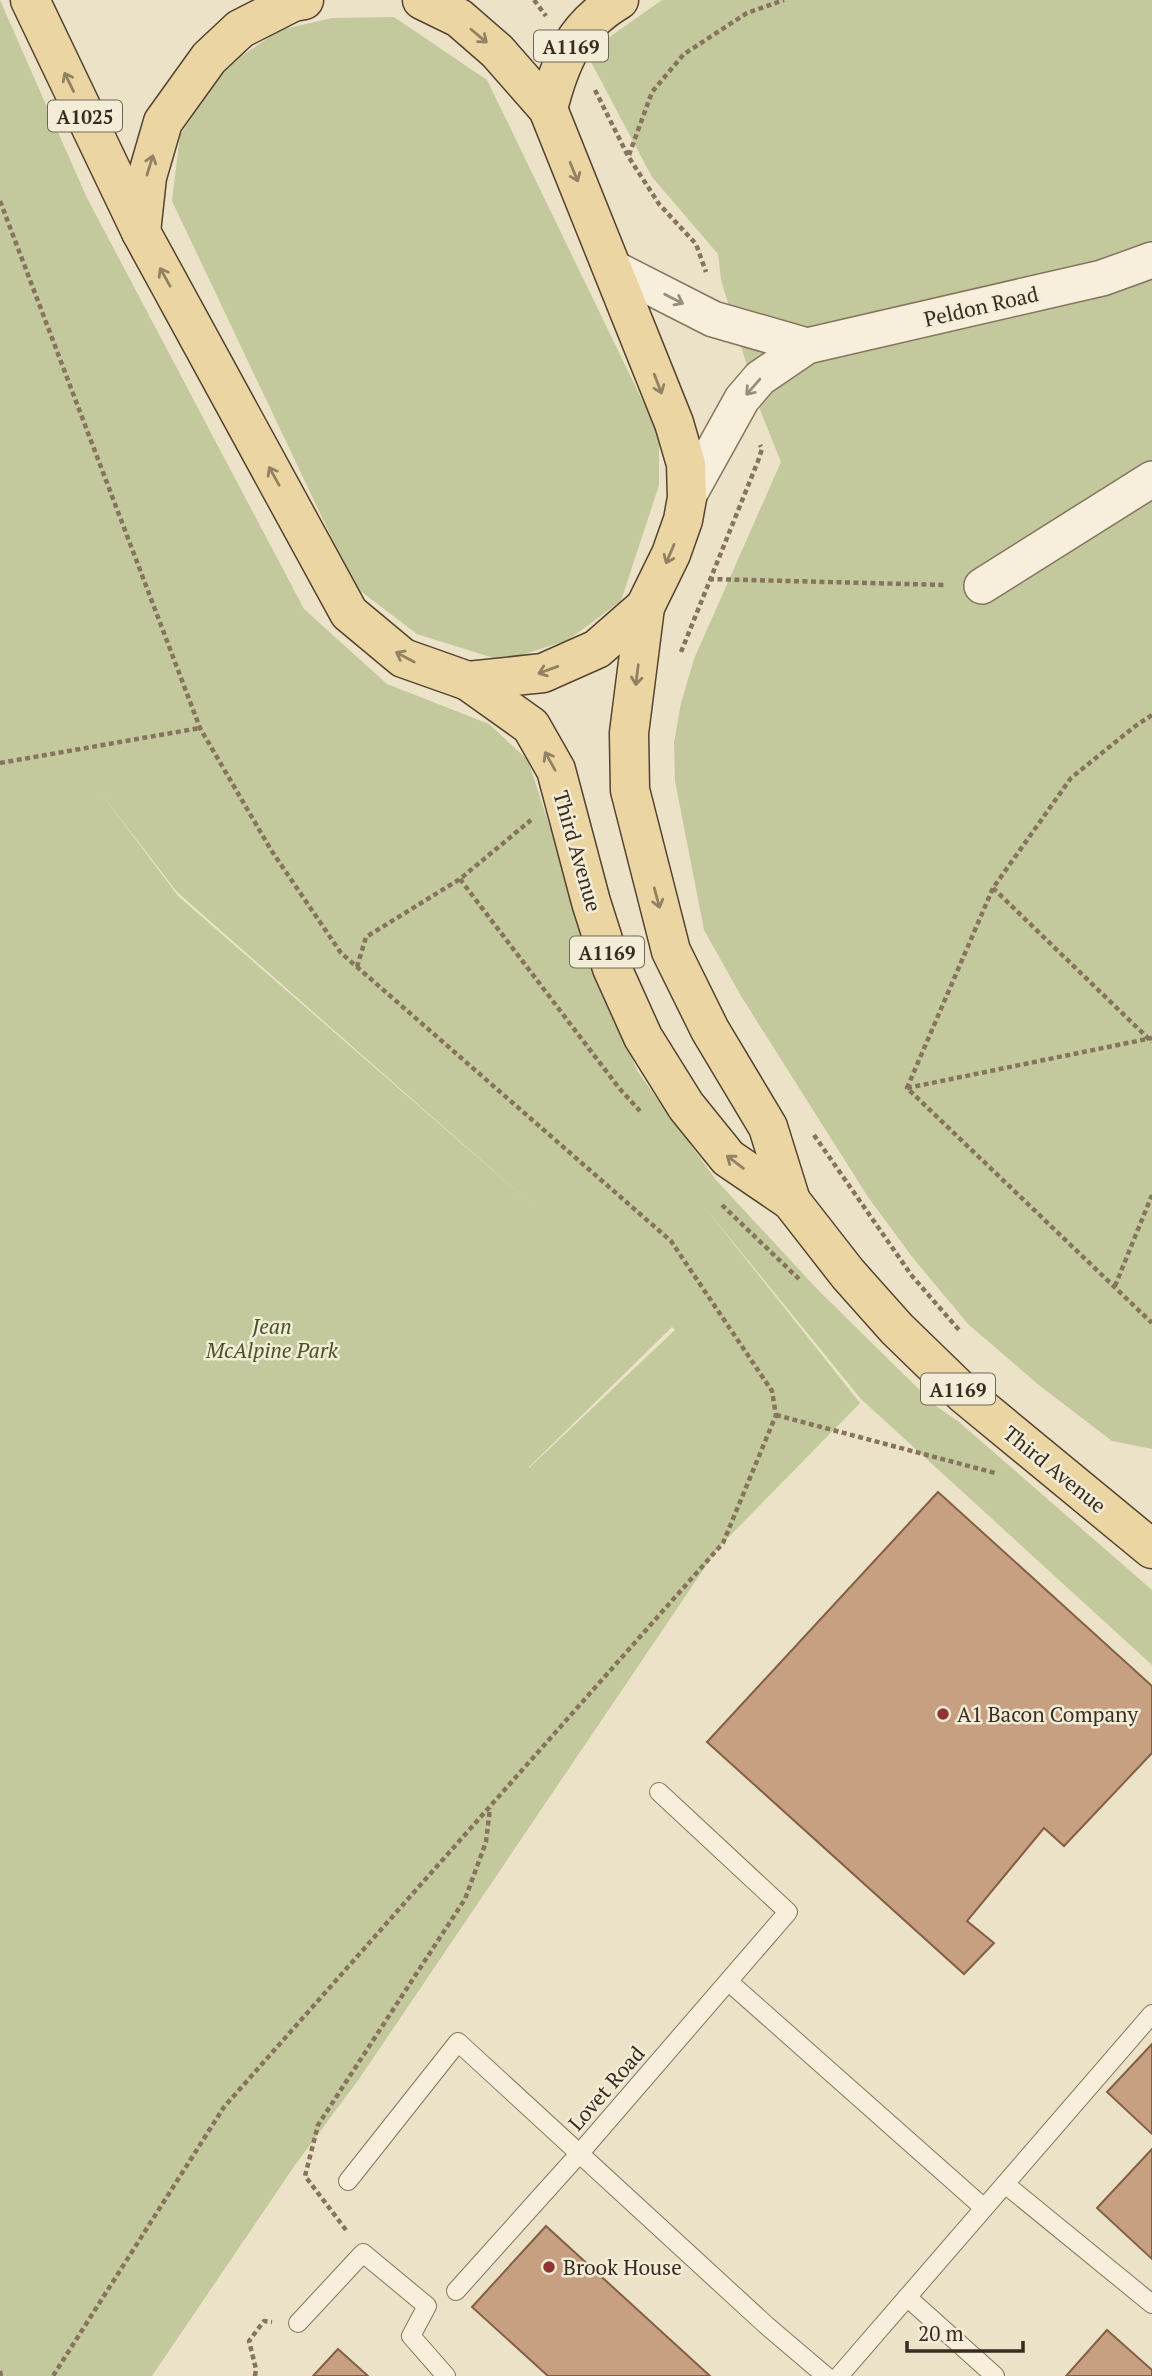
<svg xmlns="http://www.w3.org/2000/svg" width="1152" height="2376" viewBox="0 0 1152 2376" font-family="'PT Serif',serif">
<rect width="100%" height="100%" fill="#ebe2c8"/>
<g fill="#c3c99c" fill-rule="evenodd">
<path d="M0 0 86 196 304 609 387 684 489 724 528 760 563 868 595 975 638 1072 716 1180 819 1291 936 1406 959 1422 1152 1590V1665L861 1399 702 1204 860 1403 718 1548 359 2079 295 2165 152 2376H0ZM100 792 177 892 537 1209 178 896ZM672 1327 675 1330 529 1468V1467Z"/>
<polygon points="662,0 1152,0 1152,1449 1112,1441 1040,1386 968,1324 913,1258 868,1197 741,996 704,930 675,781 674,743 681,703 694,659 781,462 761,412 721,280 718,254 652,177 591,62 608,38"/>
<polygon points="394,17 487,80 659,435 659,485 621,601 568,640 503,661 417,634 355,587 172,201 180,135 228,65 280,30 332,18"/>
</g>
<g fill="#c79f81" stroke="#845f46" stroke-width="2">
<polygon points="938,1492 1152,1686 1152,1753 1064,1846 1044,1828 967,1921 994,1943 964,1974 707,1742"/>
<polygon points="1152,2044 1152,2134 1107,2092"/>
<polygon points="1152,2149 1152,2259 1097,2208"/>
<polygon points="546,2226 710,2376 548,2376 472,2307"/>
<polygon points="1107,2330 1152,2370 1152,2376 1066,2376"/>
<polygon points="338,2349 368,2376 313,2376"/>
</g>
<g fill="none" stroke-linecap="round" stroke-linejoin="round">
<g stroke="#86745e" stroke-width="20">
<g id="lane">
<polyline points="729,1982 984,2208"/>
<polyline points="348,2181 458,2042 766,2325 826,2376"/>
<polyline points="1005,2184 1152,2304"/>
<polyline points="456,2291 579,2154 788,1912 659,1792"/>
<polyline points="907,2297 995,2376"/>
<polyline points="298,2323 363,2253 427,2306 411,2336 446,2376"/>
<polyline points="839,2376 1152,2014"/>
</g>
</g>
<g stroke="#86745e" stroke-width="38">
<g id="street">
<polyline points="613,268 713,319 807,346"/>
<polyline points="687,498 742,399 760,378 807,346 1102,278 1152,260"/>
<polyline points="982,586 1152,479"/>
</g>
</g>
<g stroke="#554332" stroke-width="41">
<g id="primary">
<polyline points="30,0 141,232 349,613 403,658 468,681 543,673 597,649 645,607 671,554 683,520 687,498 686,464 674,423 548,109 497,51 459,18 422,0"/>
<path d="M548 109C560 61 575 26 619 0"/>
<polyline points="141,232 147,177 163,122 209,58 240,29 293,2 304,0"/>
<polyline points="645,607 629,733 630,790 671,951 710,1030 768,1127 791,1201"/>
<polyline points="468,681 531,726 556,770 591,902 612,968 643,1037 686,1106 728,1158 791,1201 848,1274 897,1329 965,1395 1152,1549"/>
</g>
</g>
<g stroke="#86745e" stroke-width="4.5" stroke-dasharray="5 3.5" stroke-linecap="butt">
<polyline points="534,0 546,16"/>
<polyline points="595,90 628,156 659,204 696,244 706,272"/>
<polyline points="629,155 652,92 684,54 747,13 784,0"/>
<polyline points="0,201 200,728 271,850 341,953 671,1241 772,1391 776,1415 723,1543 224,2107 53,2376"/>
<polyline points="709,579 947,585"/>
<polyline points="681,652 758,461 762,449 760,445"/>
<polyline points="1152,715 1134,727 1071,778 993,888 907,1088 1152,1323"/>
<polyline points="0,763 200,728"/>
<polyline points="460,879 619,1088 640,1111"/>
<polyline points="993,888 1152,1042"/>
<polyline points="357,967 366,937 460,879 531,820"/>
<polyline points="907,1088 1152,1038"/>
<polyline points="814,1135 912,1276 959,1330"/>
<polyline points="722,1205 799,1279"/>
<polyline points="1115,1286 1152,1195"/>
<polyline points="776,1415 995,1473"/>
<polyline points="346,2230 305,2176 318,2125 465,1899 486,1842 490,1808"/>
<polyline points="0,2371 1,2376"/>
<polyline points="255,2376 256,2369 249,2341 264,2321 272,2322"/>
</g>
<use href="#lane" stroke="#f7efdb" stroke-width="18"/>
<use href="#street" stroke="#f7efdb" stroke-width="35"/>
<use href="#primary" stroke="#ebd6a3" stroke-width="38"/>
</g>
<defs><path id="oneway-shaft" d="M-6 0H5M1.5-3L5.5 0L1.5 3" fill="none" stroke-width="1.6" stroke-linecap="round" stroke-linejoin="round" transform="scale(1.75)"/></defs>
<g stroke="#928162">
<use href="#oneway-shaft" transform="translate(479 36) rotate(40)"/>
<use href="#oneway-shaft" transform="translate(69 82) rotate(-116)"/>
<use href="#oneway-shaft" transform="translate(150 165) rotate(-73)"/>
<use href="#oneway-shaft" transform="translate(574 172) rotate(68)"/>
<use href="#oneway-shaft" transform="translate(165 277) rotate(-119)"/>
<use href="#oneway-shaft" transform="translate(658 384) rotate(69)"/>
<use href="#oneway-shaft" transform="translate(274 476) rotate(-119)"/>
<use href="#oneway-shaft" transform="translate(670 554) rotate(113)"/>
<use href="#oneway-shaft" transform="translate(405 657) rotate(-152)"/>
<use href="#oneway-shaft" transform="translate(548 670) rotate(160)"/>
<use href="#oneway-shaft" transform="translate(637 675) rotate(97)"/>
<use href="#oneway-shaft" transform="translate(550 761) rotate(-119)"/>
<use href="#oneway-shaft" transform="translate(657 898) rotate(75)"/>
<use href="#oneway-shaft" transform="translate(735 1162) rotate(-143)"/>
</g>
<g stroke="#988e7e">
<use href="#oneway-shaft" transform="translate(674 299) rotate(27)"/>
<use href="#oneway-shaft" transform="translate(753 387) rotate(131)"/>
</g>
<g fill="#913433" stroke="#f3ecd7" stroke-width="2.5">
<circle cx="943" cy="1714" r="7"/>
<circle cx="549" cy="2267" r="7"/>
</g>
<g text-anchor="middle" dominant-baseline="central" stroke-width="5" stroke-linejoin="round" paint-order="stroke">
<g fill="#f3ecd7" stroke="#706658" stroke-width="2">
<rect x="534" y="30.5" width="74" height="31" rx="5"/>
<rect x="48" y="100.5" width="74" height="31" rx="5"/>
<rect x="570" y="936.5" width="74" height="31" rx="5"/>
<rect x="921" y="1373.5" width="74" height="31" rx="5"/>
</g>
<g font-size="19" font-weight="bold" fill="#382c21">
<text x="571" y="46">A1169</text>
<text x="85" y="116">A1025</text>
<text x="607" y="952">A1169</text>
<text x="958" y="1389">A1169</text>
</g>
<g font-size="21" fill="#382c21" stroke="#f3ecd7">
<text transform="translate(981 306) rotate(-13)">Peldon Road</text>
<text transform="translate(578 851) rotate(74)">Third Avenue</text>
<text transform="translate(1055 1469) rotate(39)">Third Avenue</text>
<text transform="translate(606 2088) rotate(-49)">Lovet Road</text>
</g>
<g font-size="21" font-style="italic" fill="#475329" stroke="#f3ecd7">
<text x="272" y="1326">Jean<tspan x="272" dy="24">McAlpine Park</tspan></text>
</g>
<g font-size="21" fill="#382c21" stroke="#f3ecd7" text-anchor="start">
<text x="957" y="1714">A1 Bacon Company</text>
<text x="563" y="2267">Brook House</text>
</g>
</g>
<path d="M907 2341v10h116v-10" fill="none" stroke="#382c21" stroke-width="3.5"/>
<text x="918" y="2341" font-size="21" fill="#382c21" stroke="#f3ecd7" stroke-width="5" paint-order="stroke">20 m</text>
</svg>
